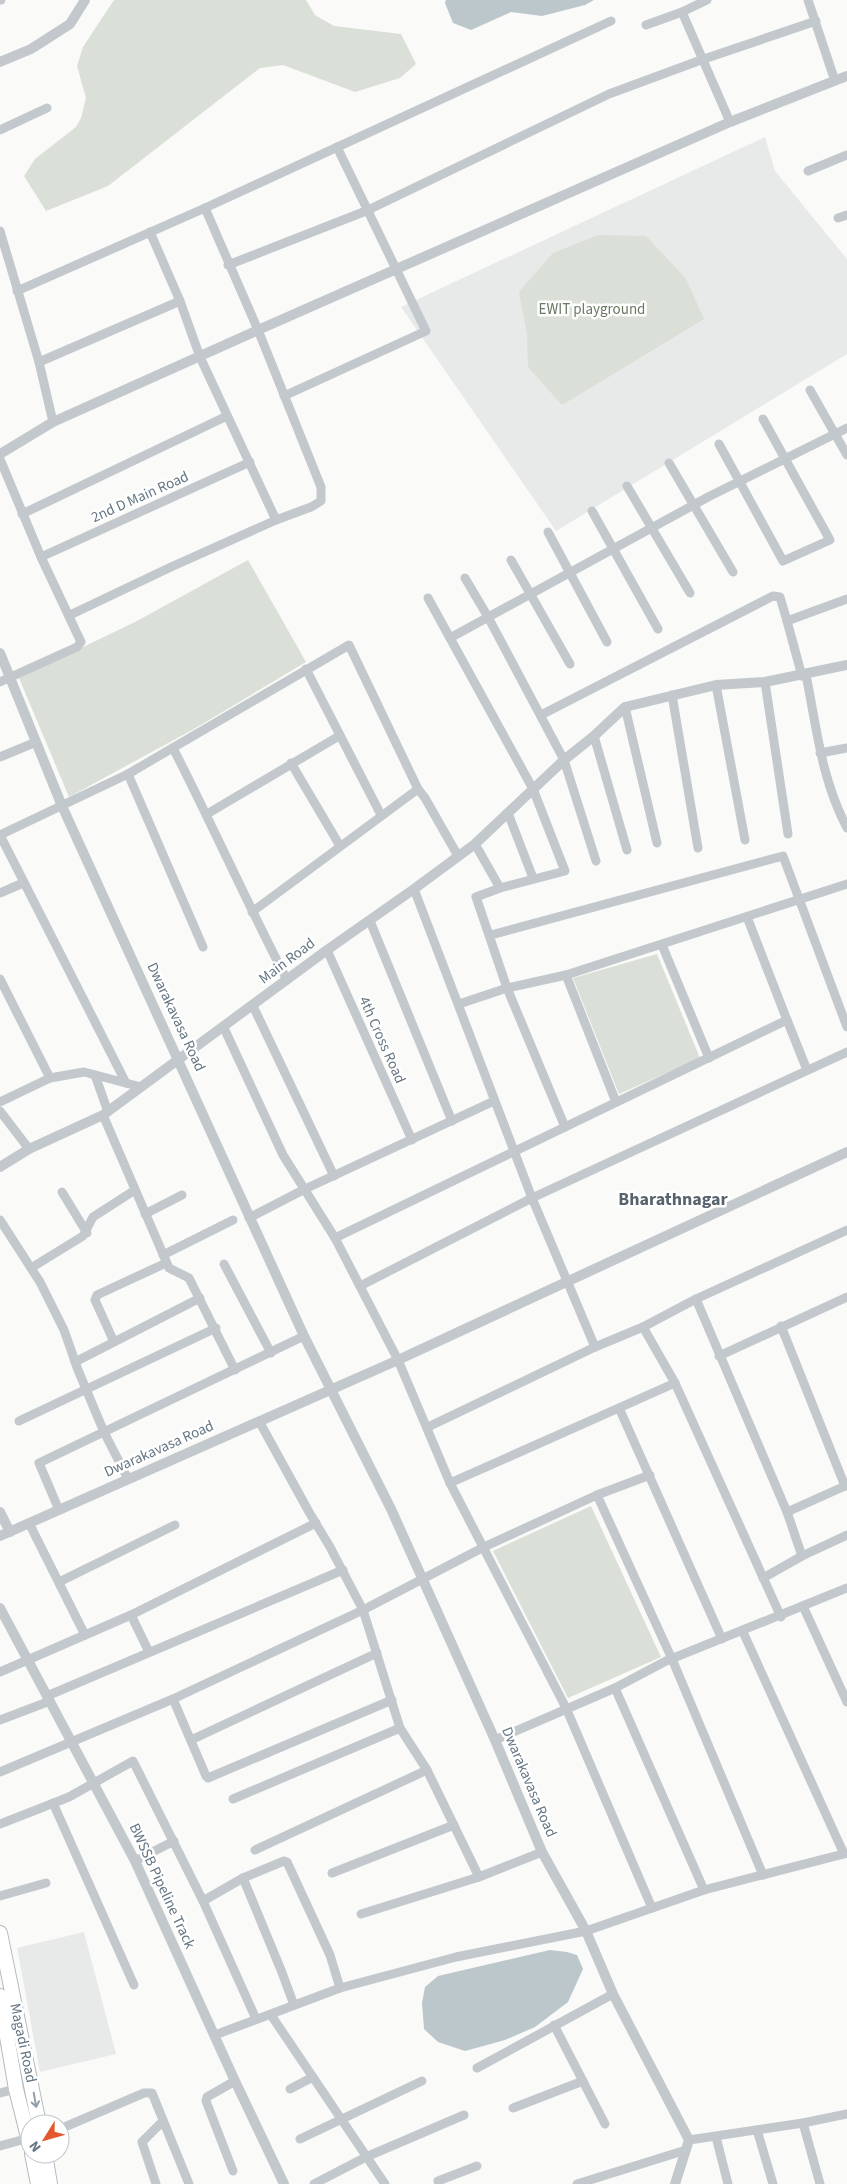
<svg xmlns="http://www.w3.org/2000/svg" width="847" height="2184" viewBox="0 0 847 2184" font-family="'Source Sans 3',sans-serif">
<rect width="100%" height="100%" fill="#fafaf8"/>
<g fill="#e8e9e9">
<polygon points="765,137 775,171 847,259 847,354 556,531 401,307"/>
<polygon points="84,1932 116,2054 40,2072 17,1948"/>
</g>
<g fill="#dadfd7">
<polygon points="114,0 306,0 315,15 334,26 401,34 416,64 400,78 355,92 283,65 260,68 108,186 46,211 24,176 35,159 76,127 81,118 86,98 77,66 83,47"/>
<polygon points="598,235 646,236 686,279 704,319 562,405 528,367 527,334 519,292 553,253"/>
<polygon points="248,560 306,662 194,729 69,797 19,678 137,621"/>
<polygon points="657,954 700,1058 619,1094 573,978"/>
<polygon points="591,1506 661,1657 568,1698 493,1551"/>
</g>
<g fill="#bbc7cb">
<polygon points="446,0 594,0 585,5 542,16 511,12 471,30 453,23 445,3"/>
<polygon points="550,1950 567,1952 577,1955 583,1969 568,2002 535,2027 505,2040 465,2051 438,2042 424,2029 422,2003 425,1987 438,1976"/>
</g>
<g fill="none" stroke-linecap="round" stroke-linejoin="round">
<g stroke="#b5babe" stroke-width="16">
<g id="primary">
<polyline points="0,1933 39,2124"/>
<polyline points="0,1996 16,2089 30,2145"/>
<polyline points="32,2154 38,2184"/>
<polyline points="45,2154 50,2184"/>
</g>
</g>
<g stroke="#c3c8cc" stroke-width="9">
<polyline points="0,0 1,0"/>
<polyline points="808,0 835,81"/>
<polyline points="682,12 730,122"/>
<polyline points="646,25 682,12 707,0"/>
<polyline points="0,130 47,108"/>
<polyline points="808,171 847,155"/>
<polyline points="838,218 847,215"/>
<polyline points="0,231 39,362 53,422"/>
<polyline points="150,232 180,301 200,357 276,520"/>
<polyline points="228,265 366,211 609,94 701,60 816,21"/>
<polyline points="17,291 205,208 611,21"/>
<polyline points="39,362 180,301"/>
<polyline points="810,390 847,455"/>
<polyline points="284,396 426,331 337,147"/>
<polyline points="719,444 783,561 830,540 763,419"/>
<polyline points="0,459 41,557 81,642 77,647 0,682"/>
<polyline points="669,463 733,572"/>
<polyline points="627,486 690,593"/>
<polyline points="592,511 658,629"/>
<polyline points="22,514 227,416"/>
<polyline points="548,532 607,642"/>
<polyline points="41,557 250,462"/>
<polyline points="511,560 570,664"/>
<polyline points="465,578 488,617 564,760 596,861"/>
<polyline points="428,598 450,638"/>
<polyline points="70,615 171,567 276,520 311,507 321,501 321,487 258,330 205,208"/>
<polyline points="306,669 381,815"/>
<path d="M806 675C817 729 821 778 847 828"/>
<polyline points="802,676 787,621 847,599"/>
<polyline points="765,682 788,834"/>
<polyline points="716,685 745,840"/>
<polyline points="672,695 698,848"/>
<polyline points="625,707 657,843"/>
<polyline points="541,715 773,596 780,597 787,621"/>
<polyline points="594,736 627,850"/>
<path d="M173 748C212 824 247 903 287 980"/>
<polyline points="820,753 847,748"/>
<polyline points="0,757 36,742"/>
<polyline points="291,763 340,846"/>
<polyline points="128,774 203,947"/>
<polyline points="508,813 533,878"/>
<polyline points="207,814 339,736"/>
<polyline points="0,835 128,774 349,645 418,789 425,798 458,856"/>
<polyline points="0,835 126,1083"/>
<polyline points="475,844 500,888"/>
<polyline points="414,889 532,1198 595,1347"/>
<polyline points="0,893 23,883"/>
<polyline points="252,912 418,789"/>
<polyline points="370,921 452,1121"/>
<polyline points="491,935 783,856 847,1027"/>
<polyline points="662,945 709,1058"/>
<polyline points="327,950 412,1140"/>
<polyline points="566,975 616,1102"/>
<polyline points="0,979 50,1078"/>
<polyline points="459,1004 507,988 566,975 847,884"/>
<polyline points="253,1006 334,1176"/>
<polyline points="787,1020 807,1070"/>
<polyline points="224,1028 283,1155 335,1238 398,1360 450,1483 566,1708 652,1908"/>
<polyline points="95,1075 108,1112"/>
<polyline points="0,1102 50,1078 84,1072 141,1087"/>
<polyline points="0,1111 29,1149"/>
<polyline points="103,1115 169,1268 189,1278 235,1370"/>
<polyline points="565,1127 507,988 476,897 500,888 565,871 533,789 450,638 710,496 847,428"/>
<polyline points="62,1192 87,1233"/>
<polyline points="145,1214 182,1195"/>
<polyline points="249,1218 305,1189 494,1101"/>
<polyline points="0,1220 40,1282 64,1330 78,1370 104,1432 128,1479"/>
<polyline points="335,1238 787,1020 747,917"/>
<polyline points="163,1255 233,1220"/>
<polyline points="224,1264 271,1353"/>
<polyline points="31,1268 83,1236 93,1217 135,1190"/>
<polyline points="360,1286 532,1198 847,1052"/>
<polyline points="696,1299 787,1512 845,1486"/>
<polyline points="781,1326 845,1486 847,1486"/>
<polyline points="643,1327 675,1383 781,1617"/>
<polyline points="114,1342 95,1300 97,1295 166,1263"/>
<polyline points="719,1356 847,1297"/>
<polyline points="75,1362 200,1298"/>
<polyline points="619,1408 722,1639"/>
<polyline points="19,1421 216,1328"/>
<polyline points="259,1421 309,1512 330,1547 363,1610 400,1728 427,1770 479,1877 542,1852"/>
<polyline points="428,1427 595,1347 643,1327 696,1299 847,1230"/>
<polyline points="450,1483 675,1383"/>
<polyline points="597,1495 672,1659 763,1875"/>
<polyline points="59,1510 39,1463 304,1336"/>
<polyline points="787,1512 802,1556"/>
<polyline points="29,1523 85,1635 131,1615 316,1523"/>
<polyline points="763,1578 802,1556 847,1535"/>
<polyline points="59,1582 175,1525"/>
<polyline points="803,1606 847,1702"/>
<polyline points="131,1615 149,1652"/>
<polyline points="743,1632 844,1854"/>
<polyline points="0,1672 85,1635"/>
<polyline points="615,1688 704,1890"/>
<polyline points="47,1696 343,1570"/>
<polyline points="173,1699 206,1776 208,1778 392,1700"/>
<polyline points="0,1720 50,1701"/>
<polyline points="191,1740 377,1653"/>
<polyline points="495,1740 615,1688 666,1661 847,1588"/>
<polyline points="0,1772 173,1699 363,1610 484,1547 597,1495 650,1475"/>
<polyline points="233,1799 400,1728"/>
<polyline points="53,1803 134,1985"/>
<polyline points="0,1824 69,1797 133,1761 203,1901 256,2019"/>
<polyline points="255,1850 427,1770"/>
<polyline points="135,1861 174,1841"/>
<polyline points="332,1873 454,1825"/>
<polyline points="243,1878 281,1970 294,2005"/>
<polyline points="0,1896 46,1883"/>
<polyline points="203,1901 243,1878 284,1861 287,1862 330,1955 340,1988"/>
<polyline points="361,1914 479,1877"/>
<polyline points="271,2015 385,2184"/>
<polyline points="554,2025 605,2124"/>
<polyline points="215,2035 340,1988 456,1957 586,1931 704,1890 847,1853"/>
<polyline points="477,2068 613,1994"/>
<polyline points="290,2089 313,2077"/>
<polyline points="0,2093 16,2089"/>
<polyline points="513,2108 583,2081"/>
<polyline points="60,2129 144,2093 152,2093 189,2184"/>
<polyline points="757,2130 773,2184"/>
<polyline points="716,2137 728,2184"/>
<polyline points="300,2139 422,2081"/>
<polyline points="689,2140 803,2123"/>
<polyline points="0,2146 29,2138"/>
<polyline points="233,2171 206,2101 207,2097 235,2081"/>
<polyline points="156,2184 142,2142 163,2121"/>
<polyline points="314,2184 366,2157 464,2115"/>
<polyline points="439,2184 438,2181 477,2166"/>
<polyline points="577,2184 686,2150"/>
<polyline points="820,2184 803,2123 847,2114"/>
</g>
<g stroke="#c3c8cc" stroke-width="10">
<polyline points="0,62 31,49 70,24 85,0"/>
<polyline points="0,454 53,422 258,330 730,122 847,76"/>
<polyline points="0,653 62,806 304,1336 391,1509 495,1740 542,1852 586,1931 613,1994 689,2140 675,2184"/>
<polyline points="0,1167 29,1149 103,1115 327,950 414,889 475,844 564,760 594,736 625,707 716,685 765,682 847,665"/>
<polyline points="0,1512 10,1532"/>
<polyline points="0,1536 398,1360 847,1152"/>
<polyline points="0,1608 135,1861 235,2081 284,2184"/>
</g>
<use href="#primary" stroke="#fff" stroke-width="14"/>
</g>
<defs><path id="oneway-shaft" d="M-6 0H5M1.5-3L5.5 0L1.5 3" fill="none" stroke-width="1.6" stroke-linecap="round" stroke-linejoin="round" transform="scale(1.25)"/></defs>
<use stroke="#939fa8" href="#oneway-shaft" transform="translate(35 2100) rotate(80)"/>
<g text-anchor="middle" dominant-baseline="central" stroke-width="5" stroke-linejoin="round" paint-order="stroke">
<g font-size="15" fill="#687a64" stroke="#fff">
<text x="592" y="309">EWIT playground</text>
</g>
<g font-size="15" fill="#657683" stroke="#fff">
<text transform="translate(140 497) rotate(-24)">2nd D Main Road</text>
<text transform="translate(287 961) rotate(-37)">Main Road</text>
<text transform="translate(176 1017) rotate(65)">Dwarakavasa Road</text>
<text transform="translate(382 1040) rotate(66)">4th Cross Road</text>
<text transform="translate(159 1449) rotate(-24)">Dwarakavasa Road</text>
<text transform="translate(529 1782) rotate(67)">Dwarakavasa Road</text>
<text transform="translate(162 1886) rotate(65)">BWSSB Pipeline Track</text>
<text transform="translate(23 2043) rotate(78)">Magadi Road</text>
</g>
<g font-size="18" font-weight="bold" fill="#57646e" stroke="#fff">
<text x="673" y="1199">Bharathnagar</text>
</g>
</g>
<g transform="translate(45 2139) rotate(233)"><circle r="24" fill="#ffffff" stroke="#c1c8cd"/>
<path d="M0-4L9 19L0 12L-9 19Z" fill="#e4572e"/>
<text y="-8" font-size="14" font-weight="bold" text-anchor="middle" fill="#657683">N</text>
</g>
</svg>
